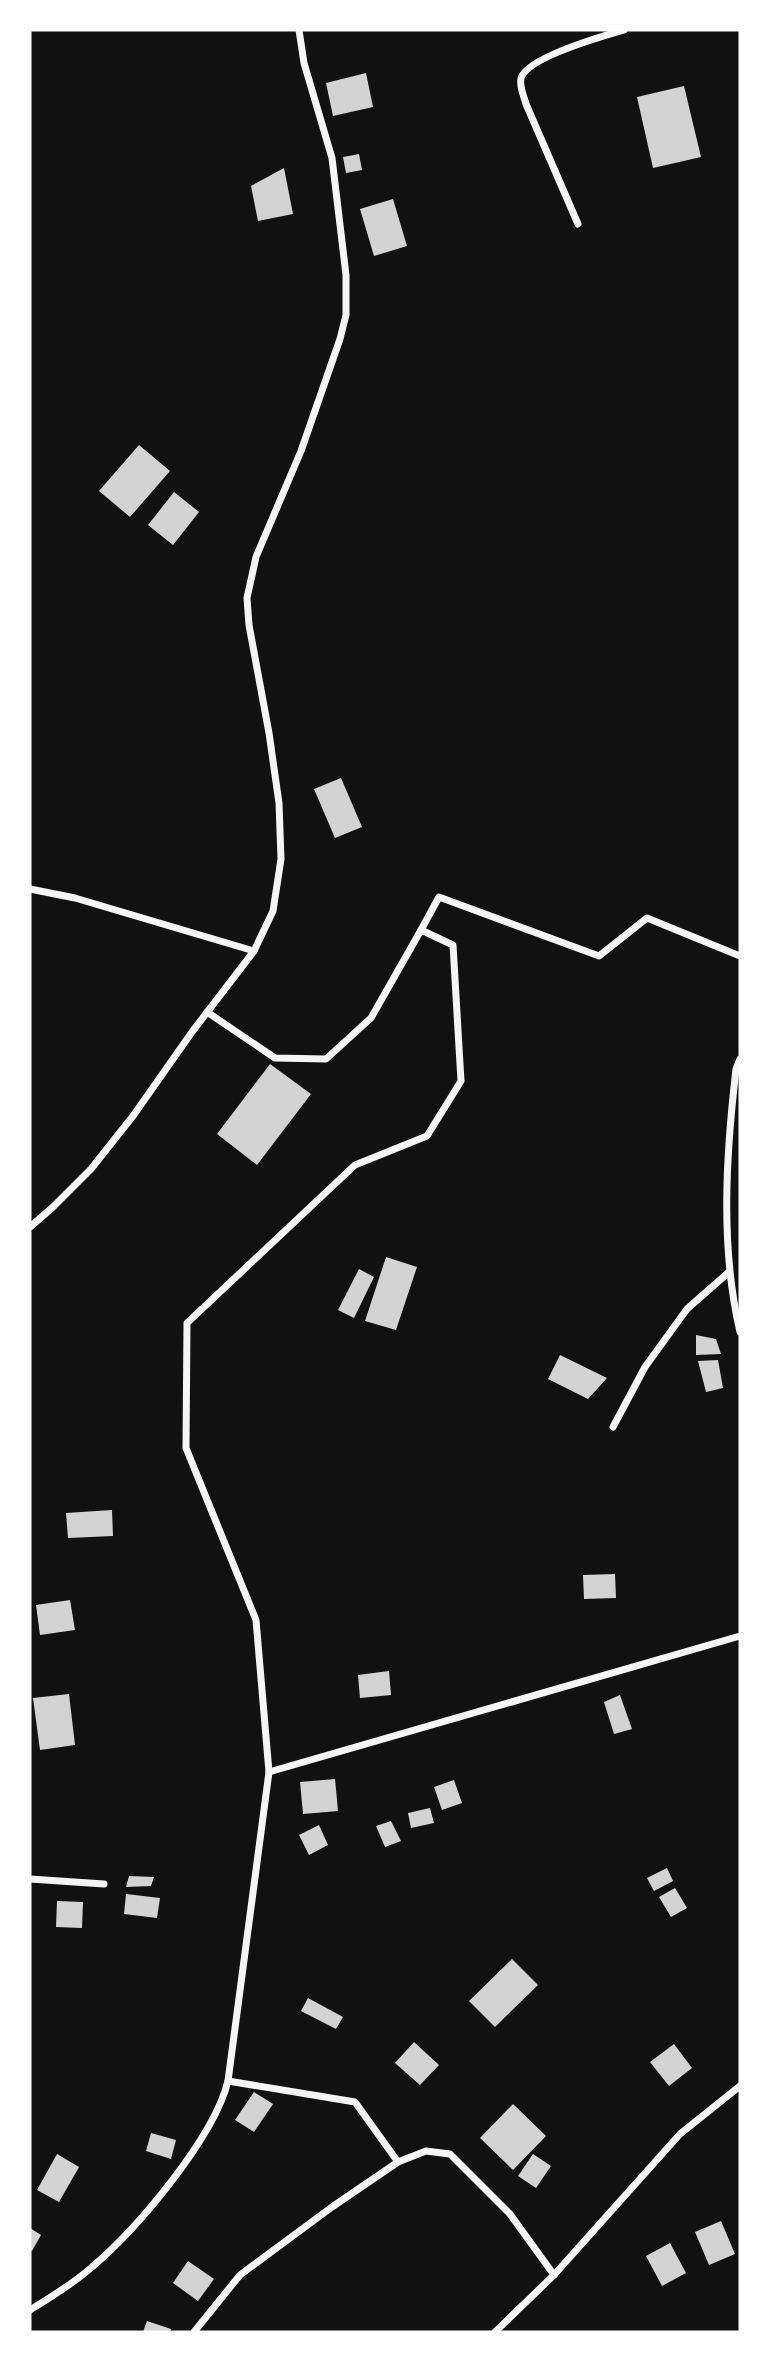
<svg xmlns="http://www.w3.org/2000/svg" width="770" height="2362" viewBox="0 0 770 2362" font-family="'DM Sans',sans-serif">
<rect width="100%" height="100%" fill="#111"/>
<g fill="#d3d3d3">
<polygon points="366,73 373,107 333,116 326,83"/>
<polygon points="684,86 701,157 653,168 637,97"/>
<polygon points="359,154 362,170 346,173 343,157"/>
<polygon points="284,168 293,214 258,221 251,186"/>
<polygon points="393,199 407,246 374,256 360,209"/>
<polygon points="139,445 170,471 130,517 99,491"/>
<polygon points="174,492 199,512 173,545 148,525"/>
<polygon points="341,778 362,827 335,838 314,789"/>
<polygon points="270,1064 311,1094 257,1165 217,1134"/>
<polygon points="386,1257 417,1267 396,1330 365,1321"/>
<polygon points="359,1269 374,1277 354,1318 338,1310"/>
<polygon points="696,1335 716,1339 721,1354 696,1355"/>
<polygon points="560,1355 607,1378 588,1399 548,1379"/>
<polygon points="718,1360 723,1388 706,1392 698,1361"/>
<polygon points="112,1510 113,1536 68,1538 66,1513"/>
<polygon points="615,1574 616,1598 584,1599 583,1575"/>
<polygon points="70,1600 75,1630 40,1635 36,1605"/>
<polygon points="389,1671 391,1695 360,1698 358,1675"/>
<polygon points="69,1694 75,1745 40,1750 33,1698"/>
<polygon points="620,1695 632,1729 614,1734 604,1702"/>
<polygon points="335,1779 338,1811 303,1814 300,1782"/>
<polygon points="454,1780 462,1803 442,1810 434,1787"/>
<polygon points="430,1808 434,1823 411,1828 408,1813"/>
<polygon points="391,1821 401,1841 385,1847 376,1826"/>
<polygon points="319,1825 328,1845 309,1855 299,1835"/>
<polygon points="667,1868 673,1881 654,1891 647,1878"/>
<polygon points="129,1876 154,1877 151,1886 126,1887"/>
<polygon points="675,1888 687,1908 671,1917 659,1897"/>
<polygon points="126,1894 160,1898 157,1918 124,1914"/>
<polygon points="57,1901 83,1902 82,1928 56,1927"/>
<polygon points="512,1959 538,1985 495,2027 469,2001"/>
<polygon points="308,1998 343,2017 336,2029 301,2011"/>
<polygon points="414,2042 439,2065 420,2085 395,2063"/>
<polygon points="674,2044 692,2068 669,2086 650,2062"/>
<polygon points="254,2092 273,2104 254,2132 235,2120"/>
<polygon points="513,2104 546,2136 513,2170 480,2138"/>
<polygon points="151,2133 176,2140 171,2159 146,2151"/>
<polygon points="57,2154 79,2167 59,2202 37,2190"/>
<polygon points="533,2154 551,2166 536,2188 518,2176"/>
<polygon points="721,2221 735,2254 709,2265 695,2232"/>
<polygon points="30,2228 41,2235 32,2251 30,2250"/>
<polygon points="670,2243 686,2273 662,2286 646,2256"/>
<polygon points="188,2261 214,2279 198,2301 173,2283"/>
<polygon points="147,2321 171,2329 170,2332 143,2332"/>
</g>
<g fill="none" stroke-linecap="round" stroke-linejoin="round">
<g stroke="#f5f5f5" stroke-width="7">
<path d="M578 224 526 104C524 97 519 86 521 78 528 57 603 36 624 30"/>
<polyline points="30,889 75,898 254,951"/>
<polyline points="421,930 439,897 599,956 647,918 740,956"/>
<path d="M740 1059 736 1069C726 1155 720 1246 740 1332"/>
<polyline points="30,1227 52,1208 91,1169 133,1116 192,1032 254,951 273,911 281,859 279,803 269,733 249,625 247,598 256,557 301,451 340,339 346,315 346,275 332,158 304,63 299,30"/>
<polyline points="613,1427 645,1367 687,1309 729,1272"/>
<polyline points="269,1772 740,1636"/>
<polyline points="30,1879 104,1884"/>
<polyline points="228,2081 355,2102 398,2162"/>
<path d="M30 2310C51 2297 73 2284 92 2267 137 2229 214 2138 228 2081L269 1772 256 1620 186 1448 187 1323 355 1165 427 1136 461 1081 453 945 421 930 371 1018 326 1059 275 1058 207 1012"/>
<polyline points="194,2332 240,2275 332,2207 398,2162 426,2151 450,2154 510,2214 554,2275"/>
<polyline points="495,2332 554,2275 680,2134 740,2086"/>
</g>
</g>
<rect width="770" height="2362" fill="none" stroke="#ffffff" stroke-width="63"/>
</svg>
